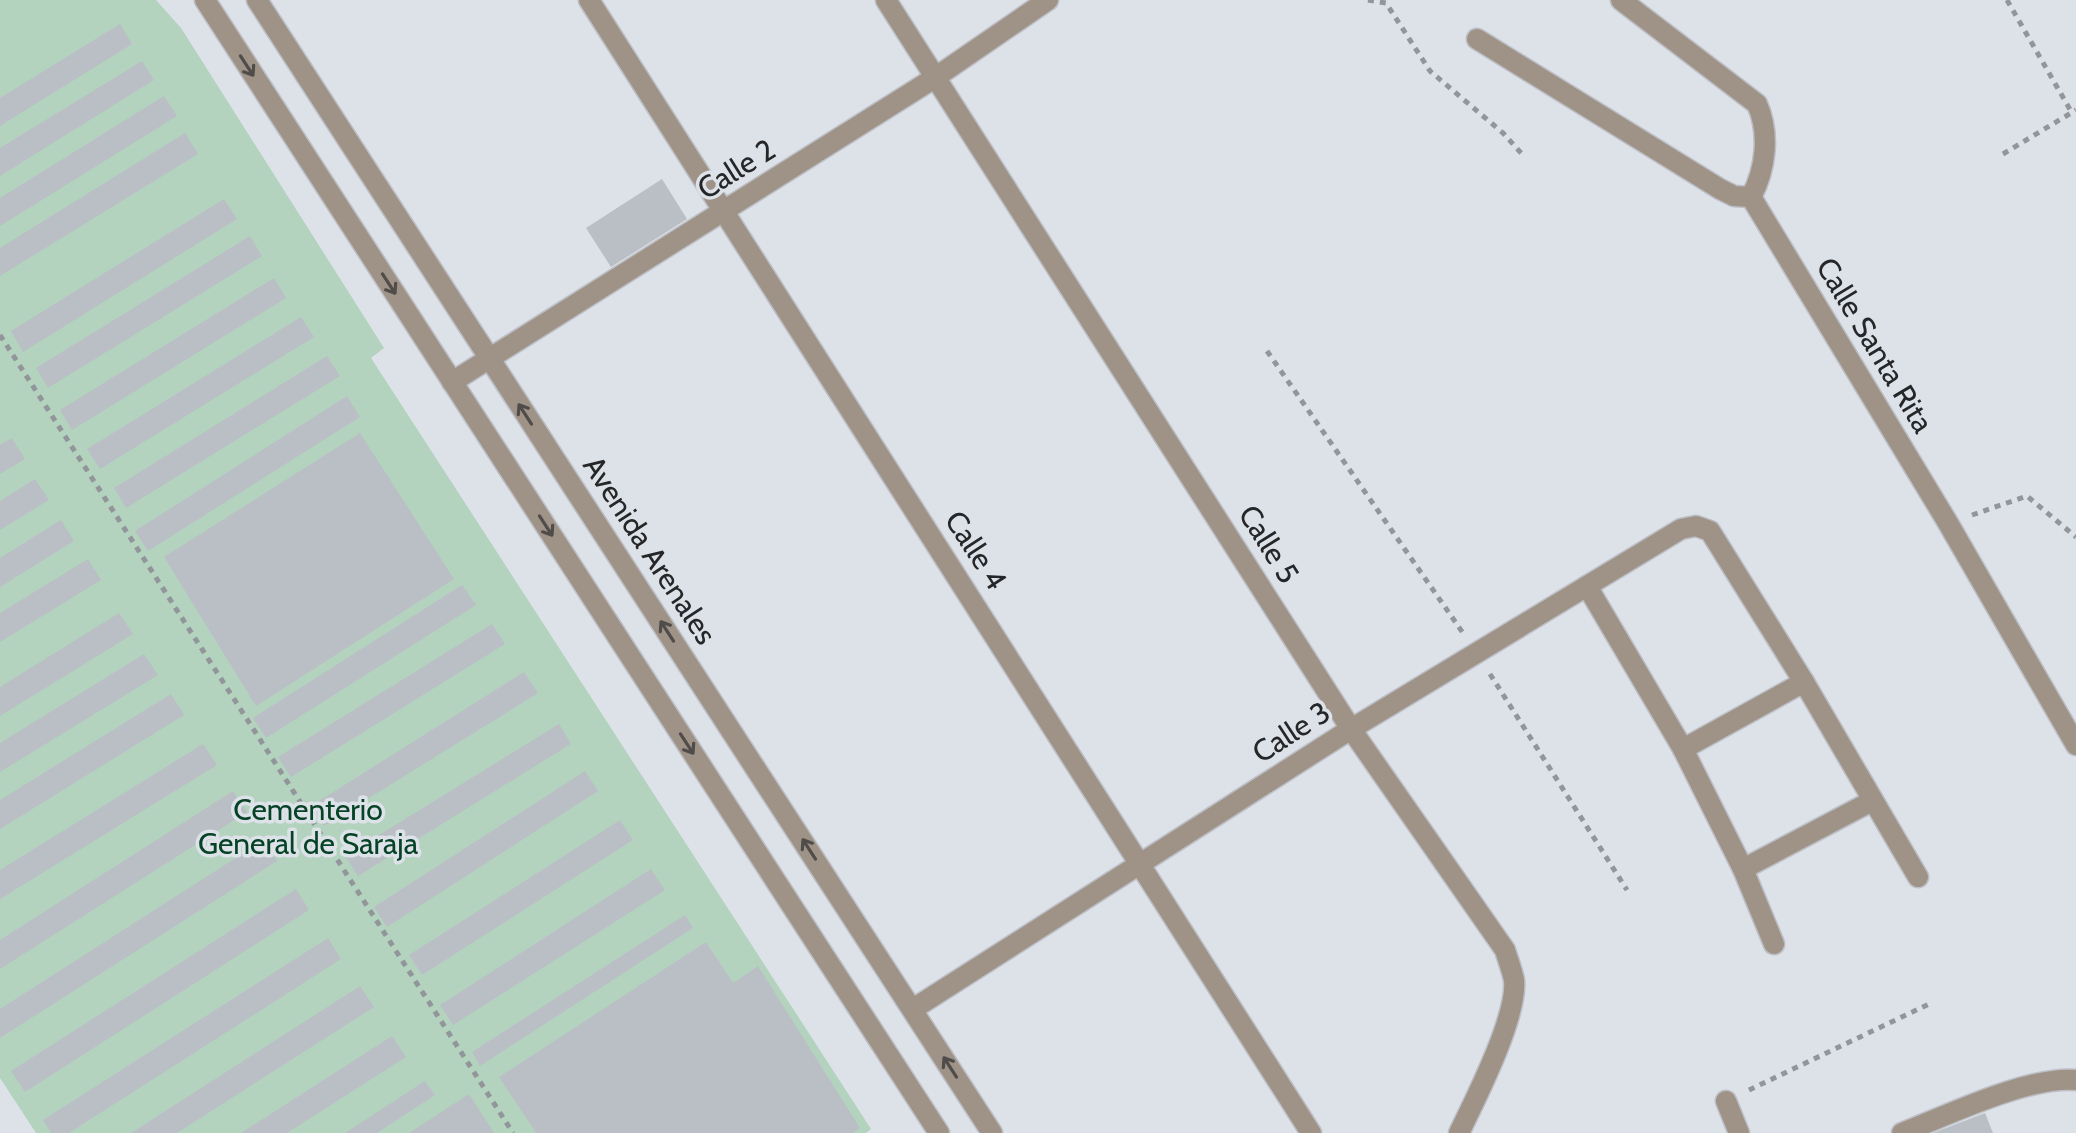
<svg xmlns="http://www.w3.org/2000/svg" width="2076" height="1133" viewBox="0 0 2076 1133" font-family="Cabin,sans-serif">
<rect width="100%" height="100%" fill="#dde1e8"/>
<polygon fill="#b3d3be" points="0,0 156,0 181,28 384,348 371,358 871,1129 866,1133 36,1133 0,1078"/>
<g fill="#babfc5">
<polygon points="120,24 132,44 0,126 0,98"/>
<polygon points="142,61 154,80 0,176 0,148"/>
<polygon points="164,96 177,116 0,226 0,198"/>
<polygon points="185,133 198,154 0,276 0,248"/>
<polygon points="662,179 687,219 611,267 586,228"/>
<polygon points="224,199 237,219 23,352 11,331"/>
<polygon points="250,236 262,256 48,388 36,368"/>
<polygon points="274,278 286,298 72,430 60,410"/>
<polygon points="301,317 314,337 100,469 87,449"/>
<polygon points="327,356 340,376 126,508 114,488"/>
<polygon points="347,396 360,417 148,551 135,531"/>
<polygon points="360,433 454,579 256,706 164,557"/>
<polygon points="12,438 25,459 0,474 0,445"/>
<polygon points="35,479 49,500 0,530 0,501"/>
<polygon points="61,520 74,541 0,587 0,558"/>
<polygon points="88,559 101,580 0,642 0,613"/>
<polygon points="462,585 476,605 266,738 253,718"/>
<polygon points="119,613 133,634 0,716 0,687"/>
<polygon points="492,624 505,644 291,777 278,757"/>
<polygon points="144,654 158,675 0,772 0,743"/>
<polygon points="524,672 538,693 324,826 311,806"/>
<polygon points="171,694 184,715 0,829 0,800"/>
<polygon points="559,724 571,744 358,876 345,856"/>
<polygon points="203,744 217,765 0,899 0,870"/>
<polygon points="585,771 598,791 387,927 374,907"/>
<polygon points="233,791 247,812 0,969 0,940"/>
<polygon points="620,820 633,840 422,975 409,955"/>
<polygon points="264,840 277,861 0,1038 0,1009"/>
<polygon points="651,869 665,890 453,1025 440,1005"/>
<polygon points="296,889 309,910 25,1092 11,1071"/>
<polygon points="685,915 693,928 480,1066 472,1052"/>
<polygon points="328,938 341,959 69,1133 51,1133 43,1120"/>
<polygon points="706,942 733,983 758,966 860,1128 853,1133 536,1133 499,1077"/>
<polygon points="360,986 374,1007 177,1133 131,1133"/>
<polygon points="392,1036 406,1057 287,1133 241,1133"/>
<polygon points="425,1081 435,1095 377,1133 345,1133"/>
<polygon points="469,1094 494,1133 409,1133"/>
<polygon points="1985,1113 1993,1133 1933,1133"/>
</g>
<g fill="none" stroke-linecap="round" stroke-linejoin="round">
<g stroke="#bcbfc5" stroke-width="23">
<g id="minor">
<polyline points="205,0 939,1133"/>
<polyline points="257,0 992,1133"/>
<polyline points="589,0 1311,1133"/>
<path d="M886 0 1351 729 1505 950C1508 960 1512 970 1514 980 1518 1016 1475 1100 1459 1133"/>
<path d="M1621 0 1757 104C1770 133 1766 169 1751 197"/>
<polyline points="1477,39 1720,189 1734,196 1751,197"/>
<polyline points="1751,197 1948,523 2076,745"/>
<polyline points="452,382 936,77 1048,0"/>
<polyline points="1587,586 1683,749 1743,869 1774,944"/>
<polyline points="1683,749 1804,682"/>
<polyline points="1743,869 1872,801"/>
<polyline points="913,1009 1351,729 1681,529 1696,526 1710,531 1804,682 1918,877"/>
<polyline points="1726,1101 1739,1133"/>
<path d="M1902 1133C1948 1115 2028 1076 2076 1080"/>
</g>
</g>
<g stroke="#92959a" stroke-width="5" stroke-dasharray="6 6" stroke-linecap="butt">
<polyline points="1368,0 1386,3 1430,71 1503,133 1522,154"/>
<polyline points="2007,0 2072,113"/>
<polyline points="2003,154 2076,110"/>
<polyline points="0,335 513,1133"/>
<polyline points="1267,351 1463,633"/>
<polyline points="1972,515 2027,496 2076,537"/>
<polyline points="1490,674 1627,890"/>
<polyline points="1749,1090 1929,1004"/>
</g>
<use href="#minor" stroke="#9f9388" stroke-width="20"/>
</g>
<defs><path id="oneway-shaft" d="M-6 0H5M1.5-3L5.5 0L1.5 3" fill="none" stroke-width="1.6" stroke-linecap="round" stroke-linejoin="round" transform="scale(2)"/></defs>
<g stroke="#504c4a">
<use href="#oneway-shaft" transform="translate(247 66) rotate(57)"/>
<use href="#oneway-shaft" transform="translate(389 284) rotate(57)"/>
<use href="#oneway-shaft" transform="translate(525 414) rotate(-123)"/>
<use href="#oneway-shaft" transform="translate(546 526) rotate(57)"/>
<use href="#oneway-shaft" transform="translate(667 631) rotate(-123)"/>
<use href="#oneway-shaft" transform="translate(687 744) rotate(57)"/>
<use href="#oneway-shaft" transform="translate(809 849) rotate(-123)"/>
<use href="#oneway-shaft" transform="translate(950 1067) rotate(-123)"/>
</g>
<g text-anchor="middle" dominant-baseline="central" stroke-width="7" stroke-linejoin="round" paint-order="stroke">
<g font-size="30" fill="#252628" stroke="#dde1e8">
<text transform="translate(736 169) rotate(-32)">Calle 2</text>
<text transform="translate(1875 345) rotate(59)">Calle Santa Rita</text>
<text transform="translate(1269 544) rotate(58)">Calle 5</text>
<text transform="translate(650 550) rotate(57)">Avenida Arenales</text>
<text transform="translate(976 550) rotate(57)">Calle 4</text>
<text transform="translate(1291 732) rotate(-33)">Calle 3</text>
</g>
<g font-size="30" fill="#064326" stroke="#dde1e8">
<text x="308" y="809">Cementerio<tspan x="308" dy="34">General de Saraja</tspan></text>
</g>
</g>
</svg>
